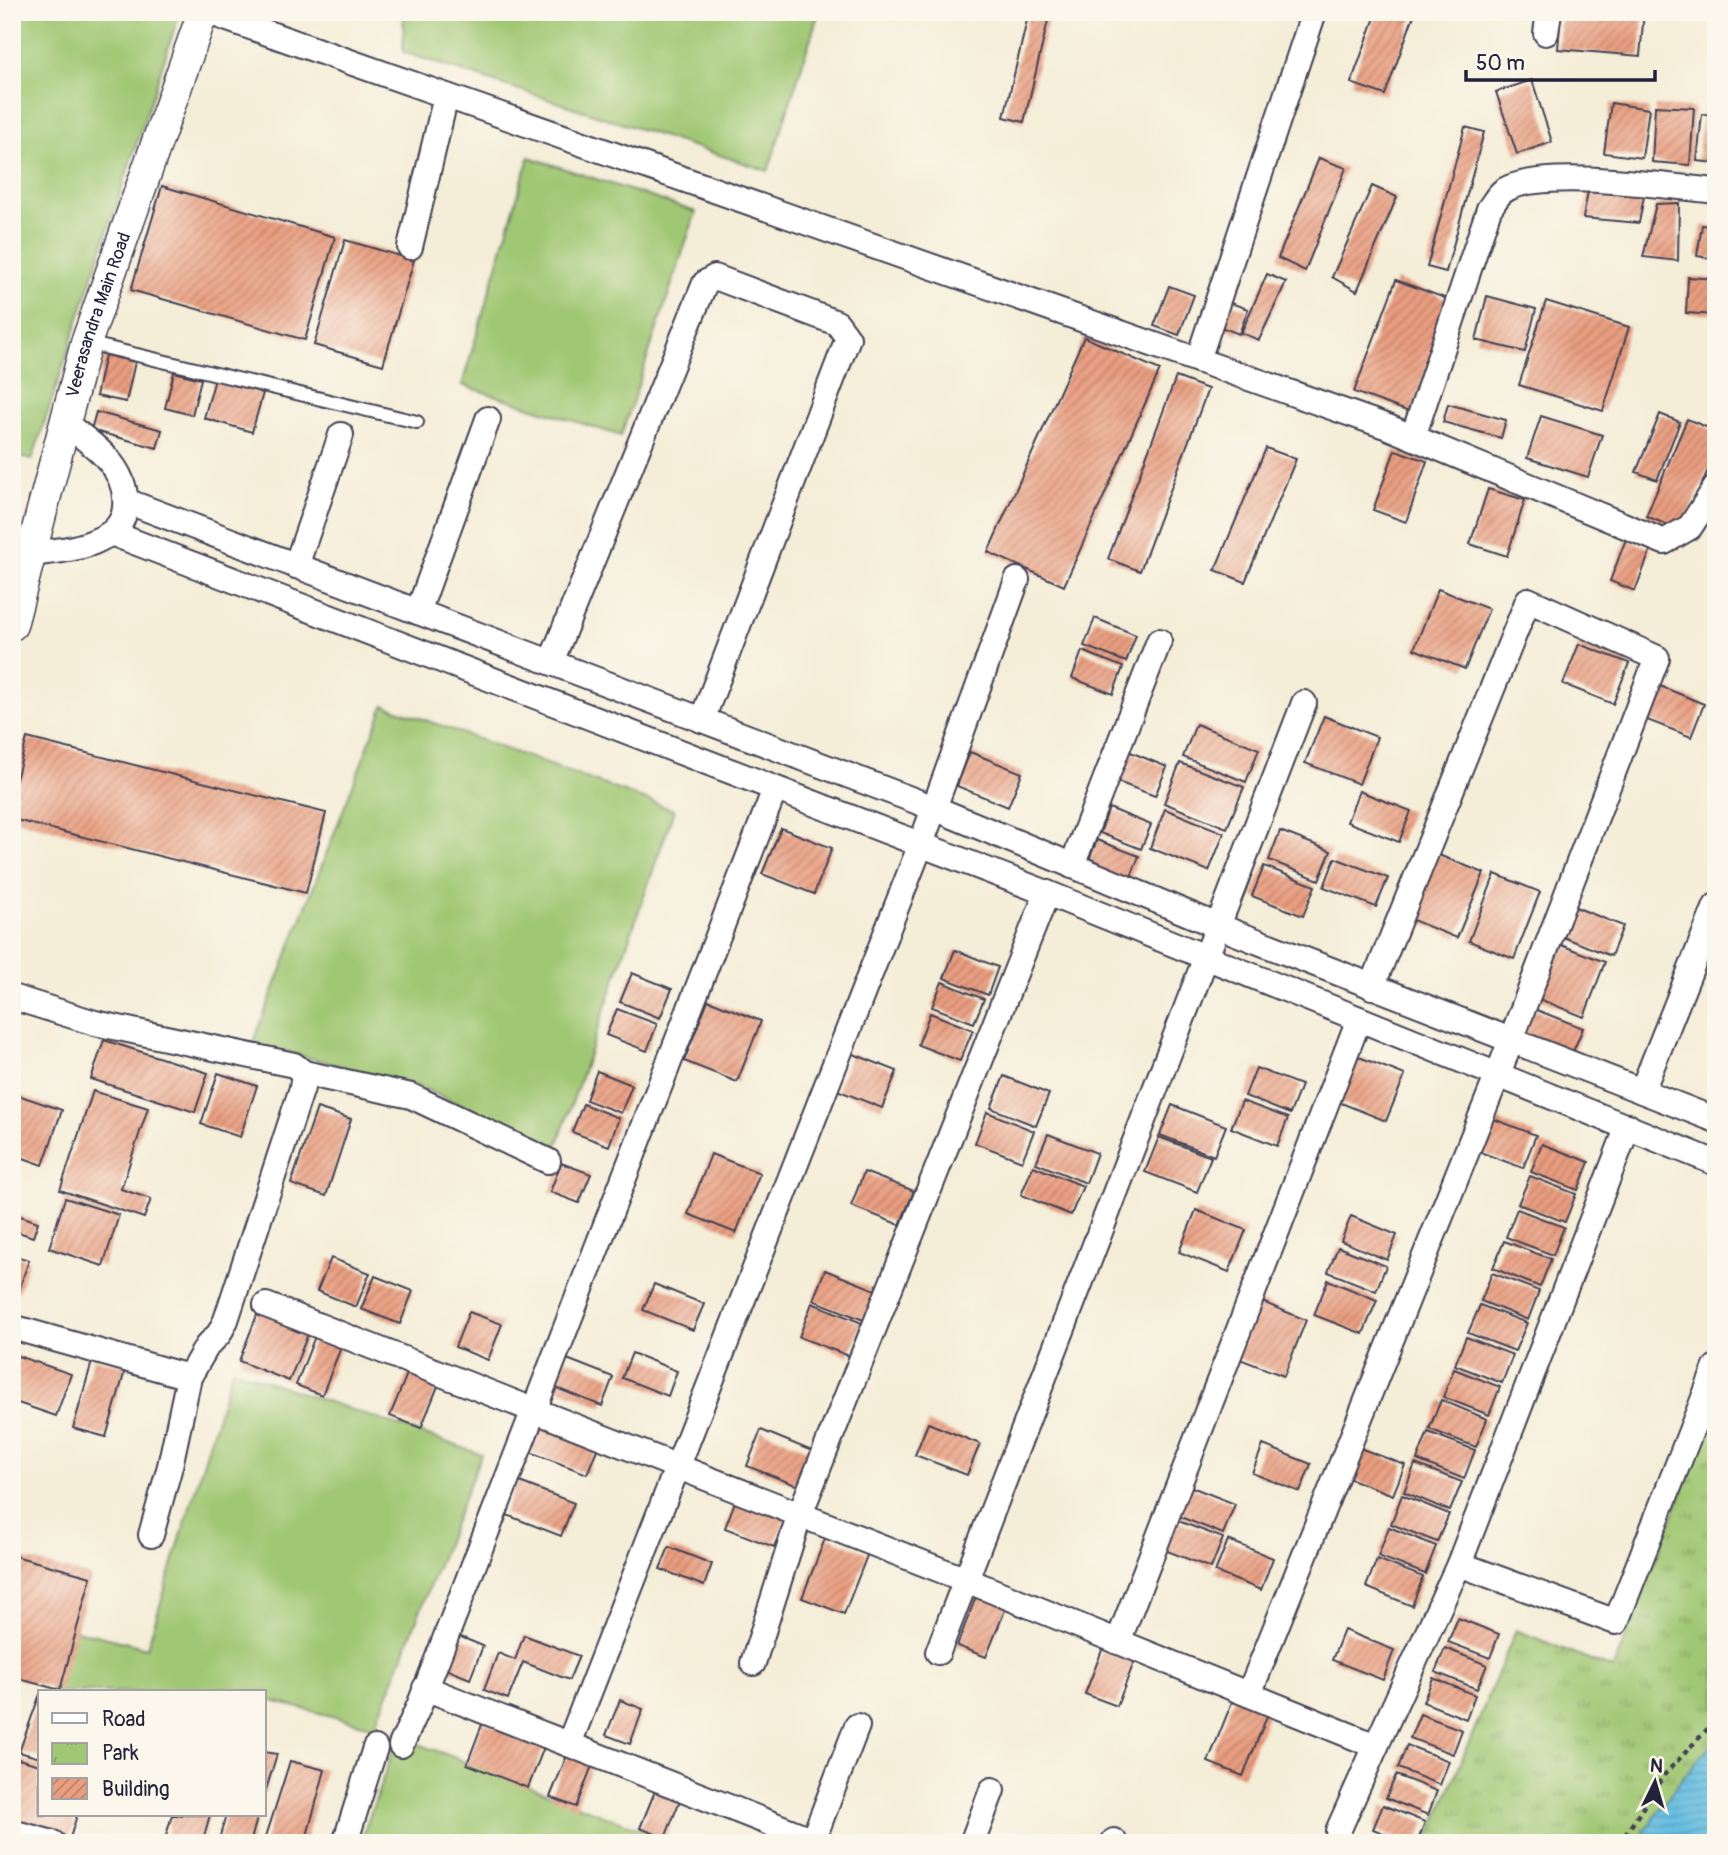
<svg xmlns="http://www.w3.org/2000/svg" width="1728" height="1855" viewBox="0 0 1728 1855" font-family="Pangolin,sans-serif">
<defs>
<pattern id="park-tufts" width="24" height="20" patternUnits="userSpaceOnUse" patternTransform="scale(1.75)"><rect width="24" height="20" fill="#a0c773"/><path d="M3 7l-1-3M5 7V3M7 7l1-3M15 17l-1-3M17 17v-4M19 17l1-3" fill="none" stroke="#82a160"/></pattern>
<pattern id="water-rules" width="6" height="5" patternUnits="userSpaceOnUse" patternTransform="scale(1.75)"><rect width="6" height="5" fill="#64bee1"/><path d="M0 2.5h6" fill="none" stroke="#529ab8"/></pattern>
<pattern id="building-hatch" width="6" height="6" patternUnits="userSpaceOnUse" patternTransform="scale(1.75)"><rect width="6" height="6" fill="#ea9e80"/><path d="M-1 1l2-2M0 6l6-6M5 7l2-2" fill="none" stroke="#bd806a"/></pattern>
</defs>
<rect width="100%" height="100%" fill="#fbf7ec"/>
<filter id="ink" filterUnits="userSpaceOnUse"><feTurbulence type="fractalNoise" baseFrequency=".0143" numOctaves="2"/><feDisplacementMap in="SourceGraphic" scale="14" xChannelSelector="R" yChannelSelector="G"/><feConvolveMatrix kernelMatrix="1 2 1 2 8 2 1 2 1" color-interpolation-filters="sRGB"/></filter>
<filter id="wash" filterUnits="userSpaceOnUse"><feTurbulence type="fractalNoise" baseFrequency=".00686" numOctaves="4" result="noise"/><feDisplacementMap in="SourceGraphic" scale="28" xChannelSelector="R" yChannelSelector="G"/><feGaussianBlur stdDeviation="1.57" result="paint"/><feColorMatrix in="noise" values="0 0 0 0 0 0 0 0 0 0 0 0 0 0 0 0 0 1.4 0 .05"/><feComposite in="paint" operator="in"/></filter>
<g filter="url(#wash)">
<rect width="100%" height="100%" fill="#f4edd7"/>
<g fill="#a0c773" stroke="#617457" stroke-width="2">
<polygon points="12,12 180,12 32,460 12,455"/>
<polygon points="404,12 819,12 768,171 403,52"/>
<polygon points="529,157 696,212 621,436 462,385"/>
<polygon points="384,705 674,810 557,1146 417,1086 253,1043"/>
<polygon points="232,1369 481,1454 375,1727 264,1699 264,1692 238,1692 221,1688 219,1692 51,1692 68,1628 147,1648"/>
<polygon points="398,1736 676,1843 360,1843"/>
</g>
<polygon fill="url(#park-tufts)" stroke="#617457" stroke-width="2" points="1716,1405 1716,1739 1683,1777 1636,1843 1427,1843 1516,1630 1613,1669"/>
<polygon fill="url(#water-rules)" stroke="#43708e" stroke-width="2" points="1716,1739 1716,1843 1636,1843 1683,1777"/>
<g id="blocks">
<g fill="url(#building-hatch)">
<polygon points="1029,12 1050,12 1024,122 1004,117"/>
<polygon points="1377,12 1407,12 1414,15 1385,95 1351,83"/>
<polygon points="1561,12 1644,12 1640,56 1558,49"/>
<polygon points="1532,80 1552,142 1517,154 1496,92"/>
<polygon points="1611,103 1649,109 1642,158 1604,153"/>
<polygon points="1655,106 1694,108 1690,165 1652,162"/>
<polygon points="1702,114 1716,115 1716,163 1697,161"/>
<polygon points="1465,127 1484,132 1446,272 1427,267"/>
<polygon points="1319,158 1346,168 1305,271 1278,258"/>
<polygon points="162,186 335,237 305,340 131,290"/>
<polygon points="1372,186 1397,197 1357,291 1332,277"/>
<polygon points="1589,186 1644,196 1639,223 1583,218"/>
<polygon points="1679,203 1678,261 1643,257 1656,204"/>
<polygon points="1702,225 1716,227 1716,259 1697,256"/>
<polygon points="345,240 414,260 383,365 314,345"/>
<polygon points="1267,274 1286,282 1259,340 1241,333"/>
<polygon points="1688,277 1716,279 1716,315 1686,313"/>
<polygon points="1396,280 1453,301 1412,413 1354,392"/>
<polygon points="1169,286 1194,295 1179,335 1154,326"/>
<polygon points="1487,296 1536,309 1525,352 1476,340"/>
<polygon points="1222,300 1248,309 1239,334 1213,324"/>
<polygon points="1546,301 1629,327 1603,411 1519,385"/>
<polygon points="1084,337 1160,370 1064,586 988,552"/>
<polygon points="105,355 135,362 126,402 96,396"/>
<polygon points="174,372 201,379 192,415 165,408"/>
<polygon points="1176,377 1208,389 1140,571 1108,559"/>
<polygon points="215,379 263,393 252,432 204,418"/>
<polygon points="1448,404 1506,420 1501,438 1443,422"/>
<polygon points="96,412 162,430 157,448 91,430"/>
<polygon points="1660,414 1680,422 1657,480 1636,472"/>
<polygon points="1541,416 1602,435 1588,477 1527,458"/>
<polygon points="1687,419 1716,431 1716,451 1682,531 1646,516"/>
<polygon points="1266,448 1296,459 1245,582 1215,570"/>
<polygon points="1395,450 1427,461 1406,522 1373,510"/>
<polygon points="1488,489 1525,500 1507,556 1470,544"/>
<polygon points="1626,539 1651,549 1635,591 1610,581"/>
<polygon points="1438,589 1489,609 1465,669 1414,649"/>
<polygon points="1095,618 1136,635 1126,662 1084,646"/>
<polygon points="1579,644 1629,663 1613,704 1563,684"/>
<polygon points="1082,651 1123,667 1113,694 1072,678"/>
<polygon points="1660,686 1704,704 1691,737 1647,720"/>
<polygon points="1324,716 1377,737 1359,784 1305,763"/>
<polygon points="1196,724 1259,749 1246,782 1183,757"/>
<polygon points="27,738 326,813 306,893 12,819 12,795"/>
<polygon points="1128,751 1167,767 1155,796 1115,781"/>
<polygon points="970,752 1022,773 1008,807 957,786"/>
<polygon points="1180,763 1244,787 1227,828 1164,803"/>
<polygon points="1359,791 1411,811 1399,842 1347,822"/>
<polygon points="1109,808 1151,825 1141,849 1100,833"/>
<polygon points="1165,809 1224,833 1209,871 1150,848"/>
<polygon points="781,828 832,848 814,894 762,874"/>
<polygon points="1280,831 1331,851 1319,880 1269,860"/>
<polygon points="1097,840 1139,856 1129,882 1087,865"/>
<polygon points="1436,854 1484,873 1457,938 1410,919"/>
<polygon points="1335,858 1388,878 1376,907 1324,887"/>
<polygon points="1264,866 1315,886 1303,916 1252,896"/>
<polygon points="1495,874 1540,892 1514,959 1469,941"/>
<polygon points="1575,907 1623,926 1611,956 1563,937"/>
<polygon points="1561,945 1605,962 1584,1017 1539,999"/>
<polygon points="955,950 998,967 988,995 944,978"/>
<polygon points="632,973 672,989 660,1018 620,1002"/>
<polygon points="942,982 984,999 974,1023 932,1007"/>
<polygon points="708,1000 761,1021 737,1082 684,1061"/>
<polygon points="617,1009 657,1024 647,1051 606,1035"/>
<polygon points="1534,1009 1583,1028 1570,1059 1522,1040"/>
<polygon points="930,1013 973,1030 960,1061 918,1045"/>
<polygon points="104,1040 208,1073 195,1112 91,1079"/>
<polygon points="851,1053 897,1071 882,1108 837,1090"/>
<polygon points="1354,1055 1405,1075 1386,1121 1336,1101"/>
<polygon points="1256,1068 1301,1085 1290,1114 1245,1096"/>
<polygon points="597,1071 632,1085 621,1113 586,1100"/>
<polygon points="218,1073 257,1086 240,1137 201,1124"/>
<polygon points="1004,1076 1049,1094 1036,1126 991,1108"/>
<polygon points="93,1091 148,1108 121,1189 151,1199 144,1218 60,1190"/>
<polygon points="12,1093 62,1110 43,1165 12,1154"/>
<polygon points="1242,1101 1288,1118 1277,1146 1231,1128"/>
<polygon points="583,1104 619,1118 609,1146 572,1132"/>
<polygon points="1172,1105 1226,1126 1214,1156 1160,1135"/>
<polygon points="317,1108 351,1119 326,1196 291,1184"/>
<polygon points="987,1112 1034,1131 1022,1161 975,1143"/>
<polygon points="1491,1118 1536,1135 1523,1168 1477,1151"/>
<polygon points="1048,1134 1097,1153 1086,1183 1036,1163"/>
<polygon points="1159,1137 1211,1157 1197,1192 1145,1172"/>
<polygon points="1542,1144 1589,1162 1578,1190 1531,1172"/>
<polygon points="711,1154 760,1173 736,1233 688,1214"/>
<polygon points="561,1163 591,1174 579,1203 550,1192"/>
<polygon points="1033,1166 1083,1186 1071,1215 1021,1195"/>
<polygon points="864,1172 914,1191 900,1225 851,1206"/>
<polygon points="1530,1176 1576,1194 1565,1222 1518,1204"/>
<polygon points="65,1198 119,1215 103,1266 49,1248"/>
<polygon points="1517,1209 1564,1227 1553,1255 1506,1237"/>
<polygon points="1196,1210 1246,1230 1229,1272 1179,1252"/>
<polygon points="12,1213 38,1222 33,1237 12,1230"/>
<polygon points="1351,1216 1397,1235 1387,1260 1341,1241"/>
<polygon points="1504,1241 1551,1259 1540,1287 1493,1268"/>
<polygon points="1338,1247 1386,1266 1376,1291 1328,1272"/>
<polygon points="15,1256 29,1260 18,1293 12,1292 12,1264"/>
<polygon points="331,1258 370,1273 356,1307 317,1291"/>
<polygon points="825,1270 878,1291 866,1321 813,1300"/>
<polygon points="1492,1273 1539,1291 1528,1320 1481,1301"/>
<polygon points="375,1276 413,1291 400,1324 361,1309"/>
<polygon points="1328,1280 1377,1300 1363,1334 1314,1315"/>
<polygon points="654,1284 704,1304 693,1330 643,1310"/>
<polygon points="1260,1301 1306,1320 1284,1376 1237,1358"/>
<polygon points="812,1303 862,1323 849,1356 799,1337"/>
<polygon points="1480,1305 1527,1323 1515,1351 1468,1333"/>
<polygon points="259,1310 310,1329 289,1381 239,1361"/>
<polygon points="469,1312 502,1324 488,1360 455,1347"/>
<polygon points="317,1331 343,1342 322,1395 296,1385"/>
<polygon points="1466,1337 1513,1355 1502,1383 1455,1365"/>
<polygon points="632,1353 677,1371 668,1396 622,1378"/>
<polygon points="12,1354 71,1374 56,1416 12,1401"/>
<polygon points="562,1357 613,1377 602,1406 551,1386"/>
<polygon points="93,1358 126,1367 106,1437 73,1428"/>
<polygon points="409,1369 440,1381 421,1428 390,1416"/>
<polygon points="1454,1369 1500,1387 1489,1415 1443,1397"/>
<polygon points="1441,1400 1487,1419 1476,1447 1429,1429"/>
<polygon points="543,1420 600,1442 587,1474 530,1452"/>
<polygon points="928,1423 980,1444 967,1475 915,1455"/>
<polygon points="761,1430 812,1451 798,1486 747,1466"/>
<polygon points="1428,1432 1475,1450 1464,1479 1417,1460"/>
<polygon points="1263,1445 1311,1464 1300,1492 1252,1473"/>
<polygon points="1357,1447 1405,1465 1393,1495 1345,1477"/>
<polygon points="1415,1464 1462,1482 1450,1511 1404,1492"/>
<polygon points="517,1481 574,1503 561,1536 504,1514"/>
<polygon points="1189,1486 1235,1504 1223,1534 1178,1516"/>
<polygon points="1402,1495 1449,1514 1437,1542 1391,1524"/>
<polygon points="736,1499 786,1518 774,1547 725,1528"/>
<polygon points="1173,1519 1223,1538 1211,1568 1162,1549"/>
<polygon points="1389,1527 1436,1546 1425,1574 1378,1556"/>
<polygon points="826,1536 868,1553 844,1614 802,1598"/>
<polygon points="1228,1540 1273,1558 1261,1590 1215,1572"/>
<polygon points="669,1547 712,1564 704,1586 660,1569"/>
<polygon points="15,1556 91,1577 60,1690 12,1677 12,1567"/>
<polygon points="1377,1559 1423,1577 1412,1606 1366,1587"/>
<polygon points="977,1594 1007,1605 986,1657 957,1646"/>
<polygon points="1458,1618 1499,1634 1490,1658 1448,1642"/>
<polygon points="1344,1630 1394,1650 1383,1680 1332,1660"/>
<polygon points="456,1635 483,1646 470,1679 443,1668"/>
<polygon points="524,1635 579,1656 569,1680 523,1662 508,1699 484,1690 498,1653 515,1660"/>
<polygon points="1104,1645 1136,1657 1117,1706 1085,1694"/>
<polygon points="1445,1648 1487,1665 1477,1689 1435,1672"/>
<polygon points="1433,1678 1475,1695 1466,1719 1423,1702"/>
<polygon points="40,1694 40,1758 19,1752"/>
<polygon points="1234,1697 1269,1711 1243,1776 1208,1762"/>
<polygon points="620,1700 643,1709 630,1744 606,1735"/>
<polygon points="1420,1714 1462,1730 1453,1754 1410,1738"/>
<polygon points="483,1722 544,1747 528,1788 467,1764"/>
<polygon points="1407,1745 1449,1761 1440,1785 1398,1768"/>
<polygon points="264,1752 277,1754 265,1793 264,1793"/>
<polygon points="568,1753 593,1763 576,1807 550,1797"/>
<polygon points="18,1759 40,1765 40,1815 77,1815 70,1838 12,1823 12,1778"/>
<polygon points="290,1761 325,1770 305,1843 264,1843"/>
<polygon points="1396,1775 1437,1791 1428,1815 1386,1798"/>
<polygon points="655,1791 680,1800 665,1838 640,1828"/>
<polygon points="1383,1805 1425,1822 1417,1843 1407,1843 1373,1829"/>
<polygon points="172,1815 210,1815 202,1843 164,1843"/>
<polygon points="226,1815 258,1815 250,1843 218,1843"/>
</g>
</g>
</g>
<g filter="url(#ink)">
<use href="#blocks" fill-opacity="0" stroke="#424052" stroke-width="2"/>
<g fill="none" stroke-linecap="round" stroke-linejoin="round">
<g stroke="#424052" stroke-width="16">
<polyline id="service" points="87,343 417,422"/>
</g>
<g stroke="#424052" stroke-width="28">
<g id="minor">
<polyline points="208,12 1388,427 1664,542 1690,527 1716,487"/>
<polyline points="1546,33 1549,12"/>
<polyline points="410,247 446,96"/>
<polyline points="1198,360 1314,12"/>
<path d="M1413 437 1489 209C1493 204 1497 196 1502 192 1535 166 1672 187 1716 191"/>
<polyline points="126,501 934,808 1218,926 1716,1120"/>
<polyline points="111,533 1047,893 1716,1163"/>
<path d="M30 554C53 551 79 550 100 539 114 533 124 523 125 507 129 468 92 443 64 423"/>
<polyline points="296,566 341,435"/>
<polyline points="418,612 488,419"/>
<polyline points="551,662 705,283 715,277 837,323 848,338 702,720"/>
<polyline points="1072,866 1159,641"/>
<polyline points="12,997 95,1023 294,1065 304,1073 302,1088 226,1320 219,1334 207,1346 189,1377 170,1466 151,1535"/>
<polyline points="304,1073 411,1096 548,1161"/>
<polyline points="1642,1091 1716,906"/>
<polyline points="266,1305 966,1580 1376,1746 1459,1564 1616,1622 1716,1367"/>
<polyline points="12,1327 189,1377"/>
<polyline points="1459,1564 1628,1126"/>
<polyline points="1118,1642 1359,1019"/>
<polyline points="938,1652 1304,703"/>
<polyline points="753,1663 800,1514 1047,893"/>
<polyline points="425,1688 813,1840 857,1726"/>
<polyline points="1249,1694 1498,1074 1657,658 1528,600 1372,987"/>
<polyline points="569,1744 921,844 1017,580"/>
<polyline points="401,1745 419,1706 775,789"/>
<polyline points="1338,1831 1376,1746"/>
<polyline points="12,1832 53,1843"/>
<polyline points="345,1843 375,1748"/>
<polyline points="972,1843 992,1790"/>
<polyline points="1113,1843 1114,1841"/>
</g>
</g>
<g stroke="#424052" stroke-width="33">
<g id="tertiary">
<path id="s1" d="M12 625 86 343 203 12"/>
</g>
</g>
<polyline stroke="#424052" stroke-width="4.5" stroke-dasharray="5 5" stroke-linecap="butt" points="1620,1843 1664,1775 1716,1720"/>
<use href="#service" stroke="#fff" stroke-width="12"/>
<use href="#minor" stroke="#fff" stroke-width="24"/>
<use href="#tertiary" stroke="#fff" stroke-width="30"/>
</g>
</g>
<g text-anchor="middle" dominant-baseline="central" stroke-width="6" stroke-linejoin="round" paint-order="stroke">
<g font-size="18" fill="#22223b" stroke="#fbf7ec">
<text stroke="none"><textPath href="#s1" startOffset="322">Veerasandra Main Road</textPath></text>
</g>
</g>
<rect width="1728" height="1855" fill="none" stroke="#fbf7ec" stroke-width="42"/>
<rect x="38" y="1690" width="228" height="126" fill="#fbf7ec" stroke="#a4a2a5" stroke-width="2"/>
<rect x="52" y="1713" width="35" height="10" fill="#ffffff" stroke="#a4a2a5" stroke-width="2"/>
<text x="102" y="1726" font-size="21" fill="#22223b">Road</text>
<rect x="52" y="1743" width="35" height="21" fill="url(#park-tufts)" stroke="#a4a2a5" stroke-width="2"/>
<text x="102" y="1760" font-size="21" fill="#22223b">Park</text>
<rect x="52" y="1778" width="35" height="21" fill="url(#building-hatch)" stroke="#a4a2a5" stroke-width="2"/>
<text x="102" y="1796" font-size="21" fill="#22223b">Building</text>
<g transform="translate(1655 1782) rotate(5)" stroke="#fbf7ec" stroke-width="5" paint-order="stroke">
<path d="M0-5L12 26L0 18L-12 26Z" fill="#22223b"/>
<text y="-10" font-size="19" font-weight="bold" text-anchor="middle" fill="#22223b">N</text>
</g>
<path d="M1466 70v10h189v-10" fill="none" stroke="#22223b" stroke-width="3.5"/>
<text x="1476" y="70" font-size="21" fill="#22223b" stroke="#fbf7ec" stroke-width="5" paint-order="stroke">50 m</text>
</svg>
